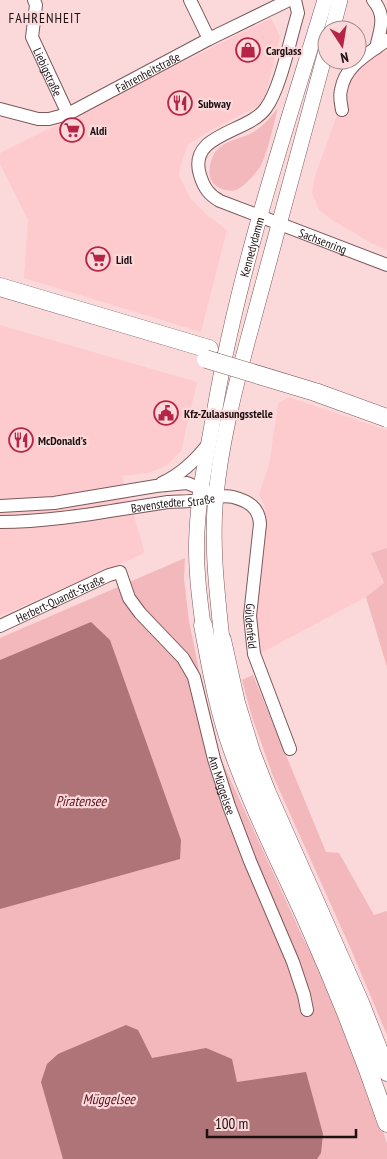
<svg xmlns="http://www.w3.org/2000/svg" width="387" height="1159" viewBox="0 0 387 1159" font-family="'PT Sans Narrow',sans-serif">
<rect width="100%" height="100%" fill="#fbd9db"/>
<g fill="#fdcbce">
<polygon points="271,18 280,36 264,101 260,105 211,130 188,144 180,167 179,175 191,199 208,216 227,230 201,332 24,278 28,220 0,164 0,153"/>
<polygon points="387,47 387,250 371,243 332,220 319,210 312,193 315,176 353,71"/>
<polygon points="0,325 197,382 181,451 166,466 148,473 122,476 145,553 0,616"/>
<polygon points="288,397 387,430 387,548 371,554 384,584 366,597 259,654 255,621 265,507 259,494 269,465 278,404"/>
</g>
<g fill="#f2b8bc">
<path d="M278 108C274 122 267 156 260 167 254 175 247 184 238 189 229 194 213 188 210 177 208 170 211 160 214 154 222 141 237 140 250 134 262 128 270 118 278 108Z"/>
<polygon points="387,548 387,667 366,597 384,583 371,553"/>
<polygon points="185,558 184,579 189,621 206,705 220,757 303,938 337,1002 375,1106 387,1144 387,1159 0,1159 0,638"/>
<polygon points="253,675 326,852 339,853 374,915 387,911 387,1035 350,947 273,776 252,717 242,680"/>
</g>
<g fill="#af7478">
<polygon points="91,622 110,640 181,840 180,859 0,909 0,660"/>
<polygon points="126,1025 138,1030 152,1058 206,1048 232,1059 237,1082 306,1072 323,1134 321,1153 317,1159 63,1159 41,1082 47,1064 58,1054"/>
</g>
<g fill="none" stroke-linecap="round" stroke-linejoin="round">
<g stroke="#7b585a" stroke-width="14">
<g id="minor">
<path id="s1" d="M34 0 36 5 32 37 68 114"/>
<polyline points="190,0 209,39"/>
<path id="s2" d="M295 0 298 13C290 39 281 87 266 108 249 133 187 133 200 175 204 188 209 195 220 201L387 265"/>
<path d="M373 0C387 16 380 30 376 48"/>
<path id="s3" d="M0 109 38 119H49L68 114 209 39 289 0"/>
<path d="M342 110C341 104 339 96 341 90 345 65 368 54 387 40"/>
<path d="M162 483C182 474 196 460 209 443"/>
<polyline points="0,506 54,503 156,486 187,483 209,492"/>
<path id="s4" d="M0 522C57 522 112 510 168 502 178 501 189 502 199 500 211 499 220 494 233 497 248 501 259 507 260 524L250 616 254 654 290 749"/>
<path id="s5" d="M0 626 109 575 120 572 129 598 140 613 183 658 194 677 214 759 229 806 250 861 293 962 304 995 307 1010"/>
</g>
</g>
<g stroke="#7b585a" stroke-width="16">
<g id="major">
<polyline points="332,30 340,0"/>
<path id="s6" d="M203 625C199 594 195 563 197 531 199 489 208 449 215 408 239 269 284 135 325 0"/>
<path d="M222 640C217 592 211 543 216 495 221 444 234 392 247 343L327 47"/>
</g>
</g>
<g stroke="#7b585a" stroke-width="19">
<g id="highway">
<polyline points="0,287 209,349"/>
<path d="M203 625C211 667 218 710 233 751 254 810 283 867 309 925 338 990 364 1056 387 1123"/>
<polyline points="222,640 236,703 251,752 267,793 361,1005 387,1072"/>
</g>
</g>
<use href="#minor" stroke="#fff" stroke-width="12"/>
<use href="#major" stroke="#fff" stroke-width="15"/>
<use href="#highway" stroke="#fff" stroke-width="18"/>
<g stroke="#7b585a" stroke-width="19" stroke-linecap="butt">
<polyline id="highway-bridge" points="206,359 315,392 387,418"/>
</g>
<use href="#highway-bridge" stroke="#fff" stroke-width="18"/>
</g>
<defs>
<g id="shop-ring" transform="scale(1.25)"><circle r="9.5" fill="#fbd9db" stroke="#b72546" stroke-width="1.5"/><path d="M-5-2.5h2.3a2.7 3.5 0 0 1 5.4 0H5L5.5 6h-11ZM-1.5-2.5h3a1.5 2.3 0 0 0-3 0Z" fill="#b72546"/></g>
<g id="restaurant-ring" transform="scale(1.25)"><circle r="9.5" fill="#fbd9db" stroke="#b72546" stroke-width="1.5"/><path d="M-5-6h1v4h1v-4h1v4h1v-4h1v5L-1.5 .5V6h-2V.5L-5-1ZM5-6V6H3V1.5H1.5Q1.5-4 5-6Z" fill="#b72546"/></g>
<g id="supermarket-ring" transform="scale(1.25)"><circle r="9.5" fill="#fbd9db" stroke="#b72546" stroke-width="1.5"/><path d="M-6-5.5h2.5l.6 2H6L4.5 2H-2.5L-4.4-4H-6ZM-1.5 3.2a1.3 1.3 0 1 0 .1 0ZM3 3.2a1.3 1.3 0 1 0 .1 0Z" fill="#b72546"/></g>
<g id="civic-ring" transform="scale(1.25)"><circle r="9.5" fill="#fbd9db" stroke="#b72546" stroke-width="1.5"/><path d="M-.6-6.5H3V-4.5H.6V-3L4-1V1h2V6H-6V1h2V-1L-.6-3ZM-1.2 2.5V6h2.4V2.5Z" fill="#b72546"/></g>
</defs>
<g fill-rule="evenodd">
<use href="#shop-ring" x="248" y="50"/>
<use href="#restaurant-ring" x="180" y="103"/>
<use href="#supermarket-ring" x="72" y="130"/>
<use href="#supermarket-ring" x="98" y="259"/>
<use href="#civic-ring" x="166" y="413"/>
<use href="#restaurant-ring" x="21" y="440"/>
</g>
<g text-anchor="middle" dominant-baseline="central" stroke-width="4.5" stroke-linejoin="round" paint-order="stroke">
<g font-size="12" font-weight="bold" fill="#1e1011" stroke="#fbd9db" text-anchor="start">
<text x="266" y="50">Carglass</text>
<text x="198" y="103">Subway</text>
<text x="90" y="130">Aldi</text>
<text x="116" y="259">Lidl</text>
<text x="184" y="413">Kfz-Zulaasungsstelle</text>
<text x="38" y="440">McDonald's</text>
</g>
<g font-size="12" fill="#1e1011" stroke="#fbd9db">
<text stroke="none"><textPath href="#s1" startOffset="76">Liebigstraße</textPath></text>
<text stroke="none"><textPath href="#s3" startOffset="160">Fahrenheitstraße</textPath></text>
<text stroke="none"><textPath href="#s2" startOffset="361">Sachsenring</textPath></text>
<text stroke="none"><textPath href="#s6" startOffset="384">Kennedydamm</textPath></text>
<text stroke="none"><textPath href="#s4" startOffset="174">Bavenstedter Straße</textPath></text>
<text stroke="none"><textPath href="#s5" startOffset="66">Herbert-Quandt-Straße</textPath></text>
<text stroke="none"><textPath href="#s4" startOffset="379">Güldenfeld</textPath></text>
<text stroke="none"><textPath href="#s5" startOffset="374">Am Müggelsee</textPath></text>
</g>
<g font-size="14" letter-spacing="1" fill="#1e1011" stroke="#fbd9db">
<text x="45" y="18">FAHRENHEIT</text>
</g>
<g font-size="14" font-style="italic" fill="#5c1321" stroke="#fbd9db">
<text x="81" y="801">Piratensee</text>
<text x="109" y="1099">Müggelsee</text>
</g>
</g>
<g transform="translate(342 45) rotate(168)"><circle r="24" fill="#fbd9db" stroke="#a3898a"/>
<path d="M0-4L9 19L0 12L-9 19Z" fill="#b72546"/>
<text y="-8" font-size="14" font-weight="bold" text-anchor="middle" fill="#1e1011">N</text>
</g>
<path d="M207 1129v8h149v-8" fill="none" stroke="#1e1011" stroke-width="2.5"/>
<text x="215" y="1129" font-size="15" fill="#1e1011" stroke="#fbd9db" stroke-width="4" paint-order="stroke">100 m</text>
</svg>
